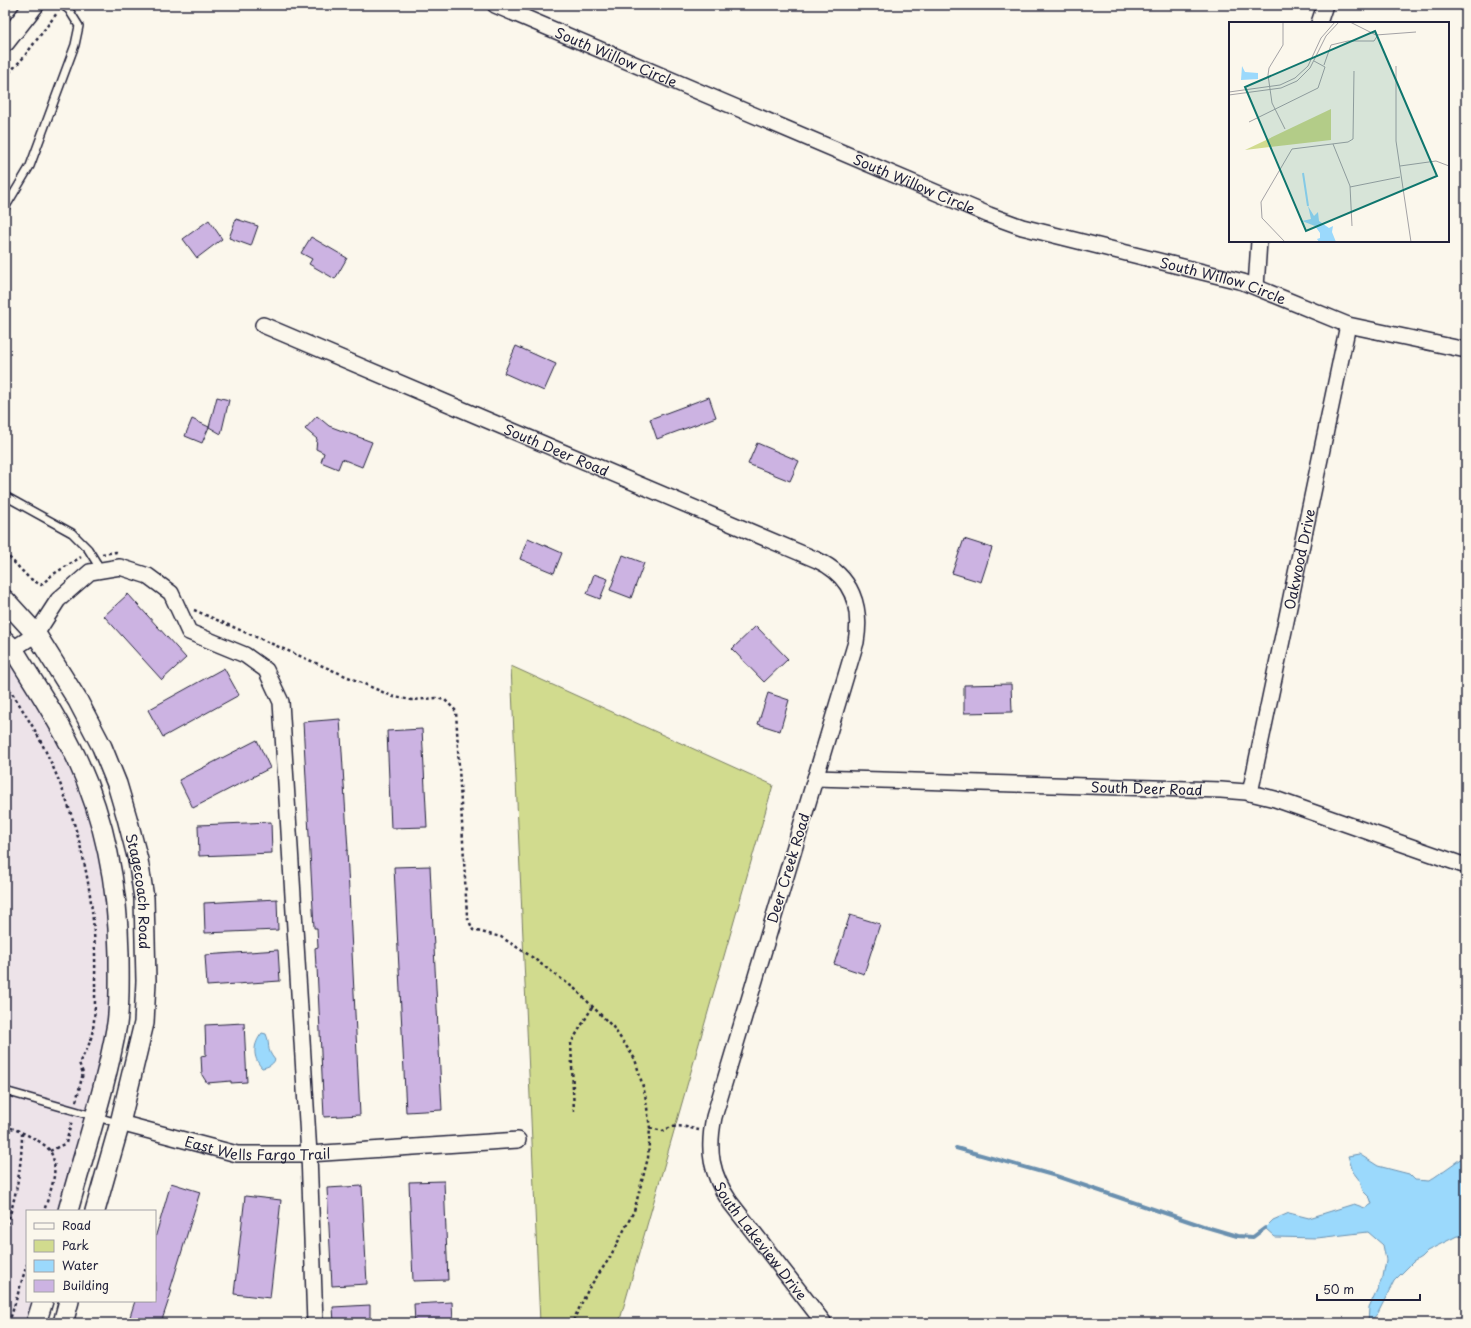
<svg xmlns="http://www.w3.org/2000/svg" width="1471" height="1328" viewBox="0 0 1471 1328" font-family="'Playpen Sans',sans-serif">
<rect width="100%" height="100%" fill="#fbf7ec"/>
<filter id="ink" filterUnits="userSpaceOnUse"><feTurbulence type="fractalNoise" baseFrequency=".025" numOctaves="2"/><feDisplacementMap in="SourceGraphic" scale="8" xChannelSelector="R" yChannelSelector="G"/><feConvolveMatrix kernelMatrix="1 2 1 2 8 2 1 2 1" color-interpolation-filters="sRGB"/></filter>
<g filter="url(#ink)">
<polygon fill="#ede3e9" points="5,641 91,794 120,983 68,1211 27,1211 27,1301 43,1301 36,1323 5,1323"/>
<polygon fill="#d1db8e" stroke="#7a7e64" points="511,666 773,785 619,1323 540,1323"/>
<g fill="#9bd9fc" stroke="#6b90af">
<path d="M262 1033 266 1034C271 1045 265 1048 275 1060 272 1065 268 1067 262 1068 252 1057 253 1044 262 1033Z"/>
<polygon points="1359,1154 1378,1166 1409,1174 1415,1180 1429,1181 1466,1155 1466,1237 1457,1236 1427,1251 1421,1257 1413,1262 1394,1281 1378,1313 1369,1323 1368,1323 1369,1307 1383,1277 1386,1260 1383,1245 1368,1232 1317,1238 1275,1237 1265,1228 1273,1220 1289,1213 1309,1218 1354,1204 1365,1208 1372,1204 1370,1198 1363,1191 1360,1181 1353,1172 1348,1156"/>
</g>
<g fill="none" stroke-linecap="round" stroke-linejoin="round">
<polyline stroke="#6b90af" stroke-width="4" points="956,1148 1056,1176 1203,1226 1237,1236 1253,1237 1265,1228"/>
</g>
<g fill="#ccb3e2" stroke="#22223b">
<polygon points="236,219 258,226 251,246 229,238"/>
<polygon points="209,220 222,239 197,258 183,239"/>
<polygon points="311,237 347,258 335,279 309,264 312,259 301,253"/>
<polygon points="516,346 556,364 544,391 504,373"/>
<polygon points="217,397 229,400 221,434 209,427"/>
<polygon points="709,397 716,417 657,439 650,419"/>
<polygon points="317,416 329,426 372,442 362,467 342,459 338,469 321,462 324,453 316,449 317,439 305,429"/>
<polygon points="192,419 209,427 202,443 185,436"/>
<polygon points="757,443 799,461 790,481 748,464"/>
<polygon points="528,538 562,553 554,573 520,559"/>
<polygon points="964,539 992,548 981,582 952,573"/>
<polygon points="623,555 644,563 631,598 610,590"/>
<polygon points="594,574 608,579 600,599 587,594"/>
<polygon points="128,594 186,658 162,680 104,616"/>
<polygon points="756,626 788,659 764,682 732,649"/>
<polygon points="224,668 239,695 163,737 148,710"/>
<polygon points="1011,684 1012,712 964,713 964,685"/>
<polygon points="768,693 789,700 780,731 758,724"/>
<polygon points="340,719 348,850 347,850 360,1115 324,1117 317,967 316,967 315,948 318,947 317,928 314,928 303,722"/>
<polygon points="422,729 427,827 391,828 387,731"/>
<polygon points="257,740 270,768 193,808 179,780"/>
<polygon points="271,822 272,853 199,856 198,825"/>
<polygon points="430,866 442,1110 406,1112 394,867"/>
<polygon points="277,899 278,930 205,933 204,903"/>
<polygon points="850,915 880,924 864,974 834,964"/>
<polygon points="278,950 280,981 207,986 205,955"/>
<polygon points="244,1023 247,1082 231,1083 231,1081 207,1083 202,1075 201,1056 206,1055 205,1025"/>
<polygon points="444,1181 448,1280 413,1281 409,1182"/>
<polygon points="171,1183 200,1192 170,1290 172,1290 161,1323 128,1323 135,1301 155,1301 155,1238"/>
<polygon points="362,1186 367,1284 332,1286 327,1188"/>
<polygon points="245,1196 281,1200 270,1298 234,1294"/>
<polygon points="452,1302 453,1323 415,1323 414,1304"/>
<polygon points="370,1305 370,1323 334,1323 333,1307"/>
</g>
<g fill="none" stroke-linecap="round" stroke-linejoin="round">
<g stroke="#22223b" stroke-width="10">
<g id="service">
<polyline points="5,208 30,166 75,45 79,26 69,10 62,5"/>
<polyline points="5,496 72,533 88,549 101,570"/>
<polyline points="5,1091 118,1123"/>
</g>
</g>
<g stroke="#22223b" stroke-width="18">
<g id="minor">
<path id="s1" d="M495 5 989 215 1022 227 1243 282 1348 325 1466 350"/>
<polyline points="1319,23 1325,5"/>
<polyline points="1256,287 1259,241"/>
<path id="s2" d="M263 325 817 560C852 576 862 607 856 642L714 1117C707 1151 711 1174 730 1202L824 1323"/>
<polyline points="13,649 36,634 58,600 90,572 120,567 148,576 171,593 189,632 245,655 266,670 281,702 309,1154 315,1323"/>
<path id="s3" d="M815 778 1221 790 1246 792 1275 799 1466 866"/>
<path id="s4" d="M1250 793 1348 325"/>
<path id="s5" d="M120 1123 237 1154H309L518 1140"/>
</g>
</g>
<g stroke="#22223b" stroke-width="22">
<g id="tertiary">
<polyline points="5,42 34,5"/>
<path id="s6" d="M5 600 36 634 78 701 102 747 117 784 127 818 138 860 144 898 146 981 144 1023 120 1123 95 1211"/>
<path d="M5 641 13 649C35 685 59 720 77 759 105 820 118 887 119 955 119 978 120 1002 117 1024 106 1087 85 1149 68 1211"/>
<polyline points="36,1323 43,1301"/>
<polyline points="63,1323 69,1301"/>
</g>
</g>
<g stroke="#22223b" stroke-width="2.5" stroke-dasharray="3 3" stroke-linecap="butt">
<polyline points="5,77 23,58 57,13"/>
<polyline points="5,553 29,578 41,585 52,575 81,557"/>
<polyline points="102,554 116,552 119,553"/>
<polyline points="194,610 394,697 412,700 436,698 445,700 456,711 467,916 473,930 501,937 529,955 575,989 613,1027 635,1059 645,1094 650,1128 648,1158 634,1211 609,1259 589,1288 572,1323"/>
<path d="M5 684C16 697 24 713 33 727 76 804 97 890 95 978 95 997 96 1027 89 1044 87 1051 82 1057 79 1063L83 1073 76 1102"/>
<polyline points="574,1112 571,1043 593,1006"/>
<path d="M5 1126C15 1129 24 1133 33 1138 39 1141 47 1146 50 1151 61 1169 49 1194 44 1211"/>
<path d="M650 1128 663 1131C676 1123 685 1127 699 1130"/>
<polyline points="50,1151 66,1143 72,1120"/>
<path d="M5 1230C16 1199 22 1165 22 1132"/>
<polyline points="9,1323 27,1264"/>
</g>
<use href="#service" stroke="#fbf7ec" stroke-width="7"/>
<use href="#minor" stroke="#fbf7ec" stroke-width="15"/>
<use href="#tertiary" stroke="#fbf7ec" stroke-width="19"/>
</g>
</g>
<g text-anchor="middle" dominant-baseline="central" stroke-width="3" stroke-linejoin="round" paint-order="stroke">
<g font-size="14" fill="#22223b" stroke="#fbf7ec">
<text stroke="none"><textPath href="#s1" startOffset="132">South Willow Circle</textPath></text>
<text stroke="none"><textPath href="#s1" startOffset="456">South Willow Circle</textPath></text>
<text stroke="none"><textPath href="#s1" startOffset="780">South Willow Circle</textPath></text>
<text stroke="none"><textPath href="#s2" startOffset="319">South Deer Road</textPath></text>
<text stroke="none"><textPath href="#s4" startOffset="239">Oakwood Drive</textPath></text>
<text stroke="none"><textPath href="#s3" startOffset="332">South Deer Road</textPath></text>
<text transform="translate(788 868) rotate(-73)">Deer Creek Road</text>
<text stroke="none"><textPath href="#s6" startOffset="327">Stagecoach Road</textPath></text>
<text stroke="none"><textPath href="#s5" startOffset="141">East Wells Fargo Trail</textPath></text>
<text stroke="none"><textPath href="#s2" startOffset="1335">South Lakeview Drive</textPath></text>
</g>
</g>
<g transform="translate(1229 22)">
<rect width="220" height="220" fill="#fbf7ec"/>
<path d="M102 87V118L16 128Z" fill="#d1db8e"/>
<path d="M13 44 16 50 29 51V57L12 58ZM79 184 85 194 89 190 90 199 100 206 104 204 103 210 107 220H90L88 217 91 216V211L86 204 73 199 82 197Z" fill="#9bd9fc"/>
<path fill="none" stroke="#9bd9fc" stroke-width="2" d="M74 151 79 184"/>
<path fill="none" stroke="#a4a2a5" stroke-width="1" d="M54 0V23L40 46 39 53 43 81 56 107M121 0 147 13 187 10M95 43 102 23 119 19H145L149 13M167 44V119L182 220M0 70 51 63 66 56 79 44 92 16 106 0M0 73 52 66 68 59 81 46 97 14 110 0M20 100 89 66 96 45 85 39M104 122 121 164 123 204M171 144 207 139 220 144M121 165 171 155M56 220 33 196 32 180 63 127 119 120 124 117 125 49"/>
<path fill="#0f766e" fill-opacity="0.15" stroke="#0f766e" stroke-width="2" d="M146 9 208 154 77 209 16 65Z"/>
<rect width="220" height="220" fill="none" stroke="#22223b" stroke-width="2"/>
</g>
<rect width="1471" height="1328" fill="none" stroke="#fbf7ec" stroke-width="20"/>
<rect x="10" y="10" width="1451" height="1308" fill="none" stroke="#22223b" stroke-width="1.5" filter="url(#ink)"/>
<rect x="26" y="1210" width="130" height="92" fill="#fbf7ec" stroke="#a4a2a5"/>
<rect x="34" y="1223" width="20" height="6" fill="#fbf7ec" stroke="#a4a2a5"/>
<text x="62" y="1230" font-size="12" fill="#22223b">Road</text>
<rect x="34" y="1240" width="20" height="12" fill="#d1db8e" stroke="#a4a2a5"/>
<text x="62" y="1250" font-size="12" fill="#22223b">Park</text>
<rect x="34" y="1260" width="20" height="12" fill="#9bd9fc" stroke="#a4a2a5"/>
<text x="62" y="1270" font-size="12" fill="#22223b">Water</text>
<rect x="34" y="1280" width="20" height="12" fill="#ccb3e2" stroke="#a4a2a5"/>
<text x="62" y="1290" font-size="12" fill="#22223b">Building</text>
<path d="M1317 1294v6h103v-6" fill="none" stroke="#22223b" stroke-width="2"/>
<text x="1323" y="1294" font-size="12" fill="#22223b" stroke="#fbf7ec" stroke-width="3" paint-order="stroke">50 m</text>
</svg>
